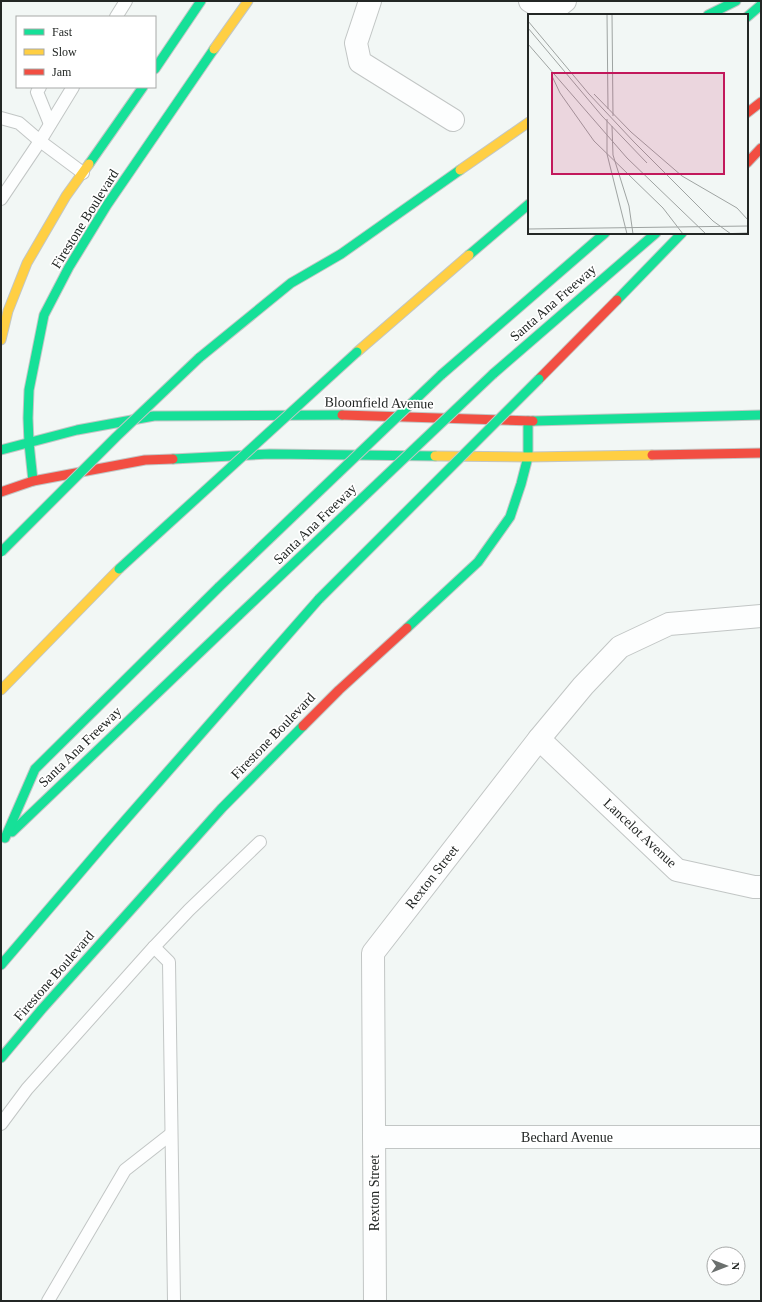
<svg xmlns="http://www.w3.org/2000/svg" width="762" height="1302" viewBox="0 0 762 1302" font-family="'Times New Roman',serif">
<rect width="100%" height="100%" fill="#f2f7f5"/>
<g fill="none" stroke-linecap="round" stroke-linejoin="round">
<g stroke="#c2c6c5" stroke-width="14">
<g id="lane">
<polyline points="116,17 126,1"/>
<polyline points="40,87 37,92 50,124"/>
<polyline points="1,118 19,123 40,141 73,87"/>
<polyline points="1,199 40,141 83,173"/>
<polyline points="154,947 189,910 260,842"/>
<polyline points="1,1124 27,1089 154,947 169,962 174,1301"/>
<polyline points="48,1301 125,1170 171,1134"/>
</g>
</g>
<g stroke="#c2c6c5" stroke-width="24">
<g id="street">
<polyline points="370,1 356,43 360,62 453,120"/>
<polyline points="530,1 550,13 565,1"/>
<polyline points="539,739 677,870 754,887 761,887"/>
<polyline points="374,1137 761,1137"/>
<polyline points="375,1301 373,953 539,739 583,686 620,647 669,624 761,616"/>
</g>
</g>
<g stroke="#c2c6c5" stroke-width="11">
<g id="fast">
<polyline points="708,15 736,1"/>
<polyline points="747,17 761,5"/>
<polyline points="155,69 201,1"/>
<polyline points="89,164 143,87"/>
<polyline points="469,255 529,204"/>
<polyline points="617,300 682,233"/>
<polyline points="199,358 291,283 341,254 460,170"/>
<polyline points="493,374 656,233"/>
<polyline points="441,375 605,233"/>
<polyline points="533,421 761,415"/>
<polyline points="1,450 77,430 154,416 342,415"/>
<polyline points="173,459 270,454 435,456"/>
<polyline points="33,481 29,443 28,418 29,390 44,315 69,267 107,205 214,49"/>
<polyline points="407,628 478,562 510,517 521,484 528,457 528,421"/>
<polyline points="12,832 239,615"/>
<polyline points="5,838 35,769 219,587"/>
<polyline points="1,965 107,841 319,599"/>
<polyline points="1,1058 42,1009 222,808 303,726"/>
</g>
</g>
<g stroke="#c2c6c5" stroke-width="11">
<g id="slow">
<polyline points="214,49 248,1"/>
<polyline points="460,170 529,122"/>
<polyline points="1,340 8,311 27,263 66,196 89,164"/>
<polyline points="357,352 469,255"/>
<polyline points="435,456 528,457 652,455"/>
<polyline points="1,690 119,569"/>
</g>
</g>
<g stroke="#c2c6c5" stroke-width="11">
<g id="jam">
<polyline points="747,113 761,102"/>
<polyline points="747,163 761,148"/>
<polyline points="539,379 617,300"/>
<polyline points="342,415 533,421"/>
<polyline points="652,455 761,453"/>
<polyline points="1,492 33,481 145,460 173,459"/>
<polyline points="303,726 339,690 407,628"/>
</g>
</g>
<use href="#lane" stroke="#fdfefe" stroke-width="12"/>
<use href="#street" stroke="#fdfefe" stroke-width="22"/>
<use href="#fast" stroke="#16e098" stroke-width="9"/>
<use href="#slow" stroke="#ffcf43" stroke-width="9"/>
<use href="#jam" stroke="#f24e42" stroke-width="9"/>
<g stroke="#c2c6c5" stroke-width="11" stroke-linecap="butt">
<g id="fast-bridge">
<polyline points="1,552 116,437 199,358"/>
<polyline points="119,569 357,352"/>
<polyline points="219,587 441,375"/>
<polyline points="319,599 539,379"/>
<polyline points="239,615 493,374"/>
</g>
</g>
<use href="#fast-bridge" stroke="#16e098" stroke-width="9"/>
</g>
<g text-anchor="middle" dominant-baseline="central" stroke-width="3.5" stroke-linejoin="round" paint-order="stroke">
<g font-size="14" fill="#232725" stroke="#fff">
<text transform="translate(85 219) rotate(-58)">Firestone Boulevard</text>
<text transform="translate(553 303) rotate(-41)">Santa Ana Freeway</text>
<text transform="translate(379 403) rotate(1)">Bloomfield Avenue</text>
<text transform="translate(315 524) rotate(-44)">Santa Ana Freeway</text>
<text transform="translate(273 736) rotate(-46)">Firestone Boulevard</text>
<text transform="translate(80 747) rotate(-44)">Santa Ana Freeway</text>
<text transform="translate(640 833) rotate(43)">Lancelot Avenue</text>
<text transform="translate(432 877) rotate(-52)">Rexton Street</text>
<text transform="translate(54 976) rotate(-49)">Firestone Boulevard</text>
<text x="567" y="1137">Bechard Avenue</text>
<text transform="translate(374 1193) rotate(-90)">Rexton Street</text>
</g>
</g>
<g transform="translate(528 14)">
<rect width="220" height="220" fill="#f2f7f5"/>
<path fill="none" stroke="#9fa4a2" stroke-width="1" d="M79 0 80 95M84 0 85 102M0 7 61 80 106 128 185 207 203 220M0 14 74 102 119 149M0 30 99 144 178 220M24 62 32 79 66 127 135 194 155 220M66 80 103 118 154 162 209 194 220 206M79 105V140L99 220M84 112 85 141 101 192 105 220M0 215 220 212M94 220H173M189 220 220 219"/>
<path fill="#c2185b" fill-opacity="0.15" stroke="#c2185b" stroke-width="2" d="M24 59H196V160H24Z"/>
<rect width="220" height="220" fill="none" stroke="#232725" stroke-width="2"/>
</g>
<rect width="762" height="1302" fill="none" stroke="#232725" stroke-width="4"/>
<rect x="16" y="16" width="140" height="72" fill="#ffffff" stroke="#a7a9a8"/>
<rect x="24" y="29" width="20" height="6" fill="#16e098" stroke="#a7a9a8"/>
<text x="52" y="36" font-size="12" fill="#232725">Fast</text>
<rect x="24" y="49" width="20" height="6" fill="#ffcf43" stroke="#a7a9a8"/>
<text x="52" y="56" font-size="12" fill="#232725">Slow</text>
<rect x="24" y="69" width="20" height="6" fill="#f24e42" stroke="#a7a9a8"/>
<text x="52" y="76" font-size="12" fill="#232725">Jam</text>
<g transform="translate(726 1266) rotate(90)"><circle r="19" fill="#ffffff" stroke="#a7a9a8"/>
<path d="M0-3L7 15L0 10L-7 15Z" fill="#6b706e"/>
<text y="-6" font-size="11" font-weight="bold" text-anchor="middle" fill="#232725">N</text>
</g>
</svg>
